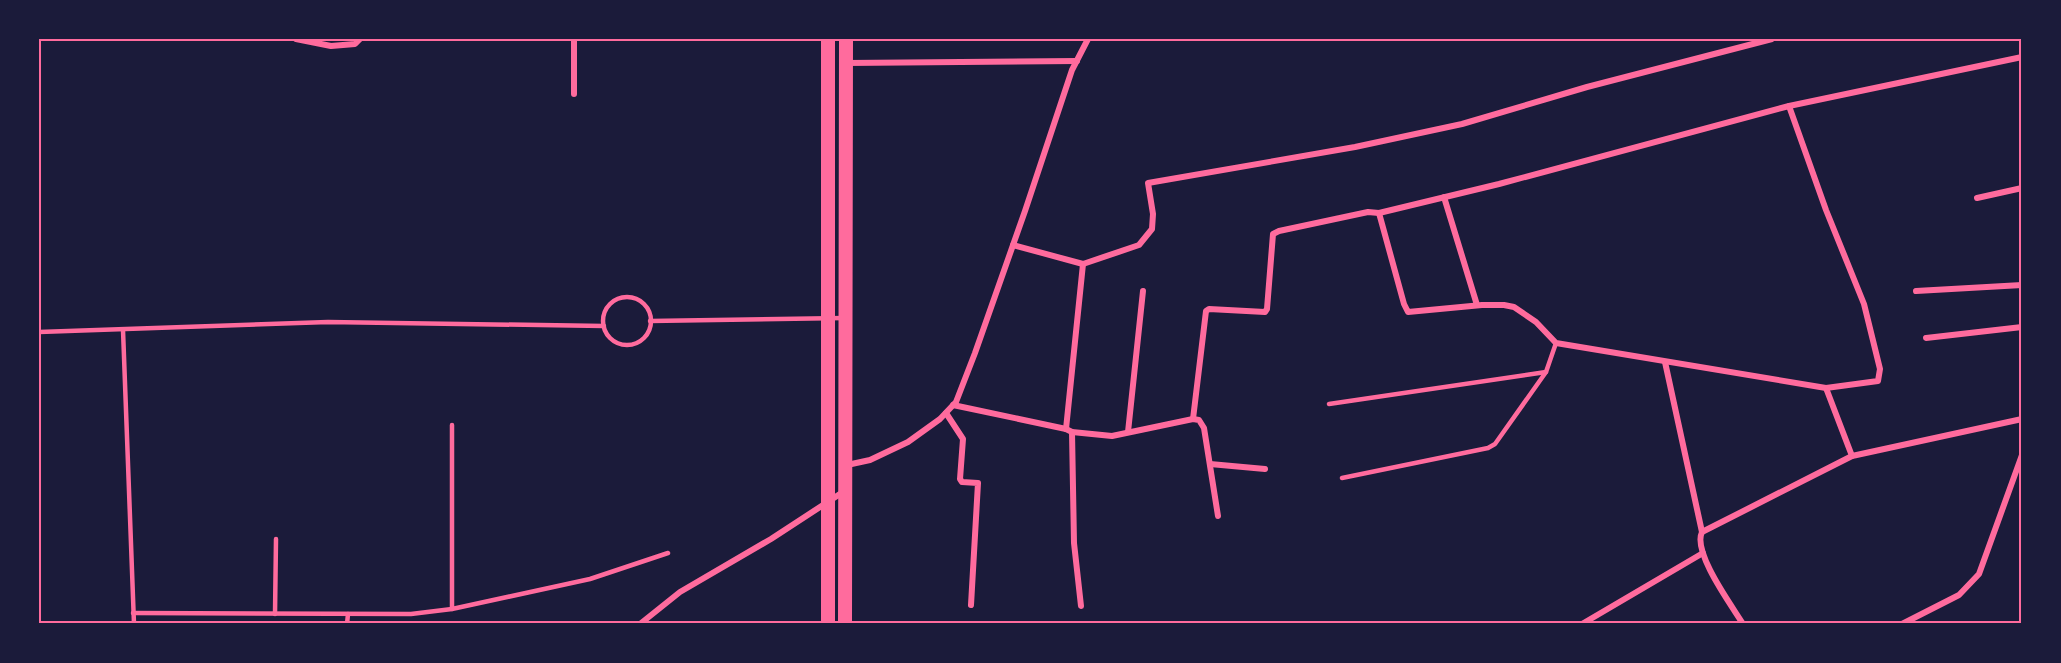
<svg xmlns="http://www.w3.org/2000/svg" width="2061" height="663" viewBox="0 0 2061 663" font-family="'IBM Plex Sans',sans-serif">
<rect width="100%" height="100%" fill="#1b1b3a"/>
<g fill="none" stroke-linecap="round" stroke-linejoin="round">
<g stroke="#ff6b9d" stroke-width="4.5">
<circle cx="627" cy="321" r="24"/>
<polyline points="650,321 844,318"/>
<polyline points="123,330 134,624"/>
<polyline points="39,332 328,322 604,326"/>
<polyline points="1329,404 1546,372"/>
<polyline points="452,425 452,609"/>
<polyline points="1342,478 1488,448 1495,444 1546,372 1556,343"/>
<polyline points="133,613 411,614 452,609 590,579 668,553"/>
<polyline points="275,614 276,539"/>
<polyline points="347,624 348,614"/>
</g>
<g stroke="#ff6b9d" stroke-width="6">
<polyline points="296,39 331,46 355,44 360,39"/>
<polyline points="574,39 574,94"/>
<polyline points="846,63 1077,61"/>
<polyline points="1789,106 1826,210 1864,304 1880,369 1878,381 1826,388"/>
<polyline points="1444,197 1477,305"/>
<polyline points="1977,198 2022,188"/>
<polyline points="1379,213 1404,304 1408,312 1482,305 1504,305 1514,307 1536,322 1556,343 1826,388 1852,456"/>
<polyline points="1013,245 1083,264 1139,245 1152,229 1153,214 1148,183 1355,147 1462,124 1587,87 1772,39"/>
<polyline points="1916,291 2022,285"/>
<polyline points="1926,338 2022,327"/>
<polyline points="1665,362 1702,532"/>
<polyline points="953,405 1066,429 1072,432 1112,436 1193,419 1199,420 1204,428 1218,516"/>
<polyline points="946,413 963,439 960,479 962,482 978,483 971,605"/>
<polyline points="1193,419 1206,311 1209,309 1265,312 1267,309 1273,234 1279,231 1368,212 1379,213 1499,184 1789,106 2022,57"/>
<polyline points="1066,429 1083,264"/>
<polyline points="1072,432 1074,543 1081,606"/>
<polyline points="1128,432 1143,291"/>
<polyline points="1210,464 1265,469"/>
<polyline points="847,465 870,460 908,442 940,419 956,402 975,353 1025,211 1072,70 1088,39"/>
<polyline points="640,624 680,592 771,539 843,492"/>
<polyline points="1582,624 1703,553"/>
<path d="M1743 624C1732 606 1692 552 1702 532L1852 456 2022 419"/>
<polyline points="1902,624 1959,595 1979,574 2022,455"/>
</g>
<g stroke="#ff6b9d" stroke-width="14">
<polyline points="828,39 828,624"/>
<polyline points="845,624 846,39"/>
</g>
</g>
<rect width="2061" height="663" fill="none" stroke="#1b1b3a" stroke-width="81"/>
<rect x="40" y="40" width="1980" height="582" fill="none" stroke="#ff6b9d" stroke-width="2"/>
</svg>
